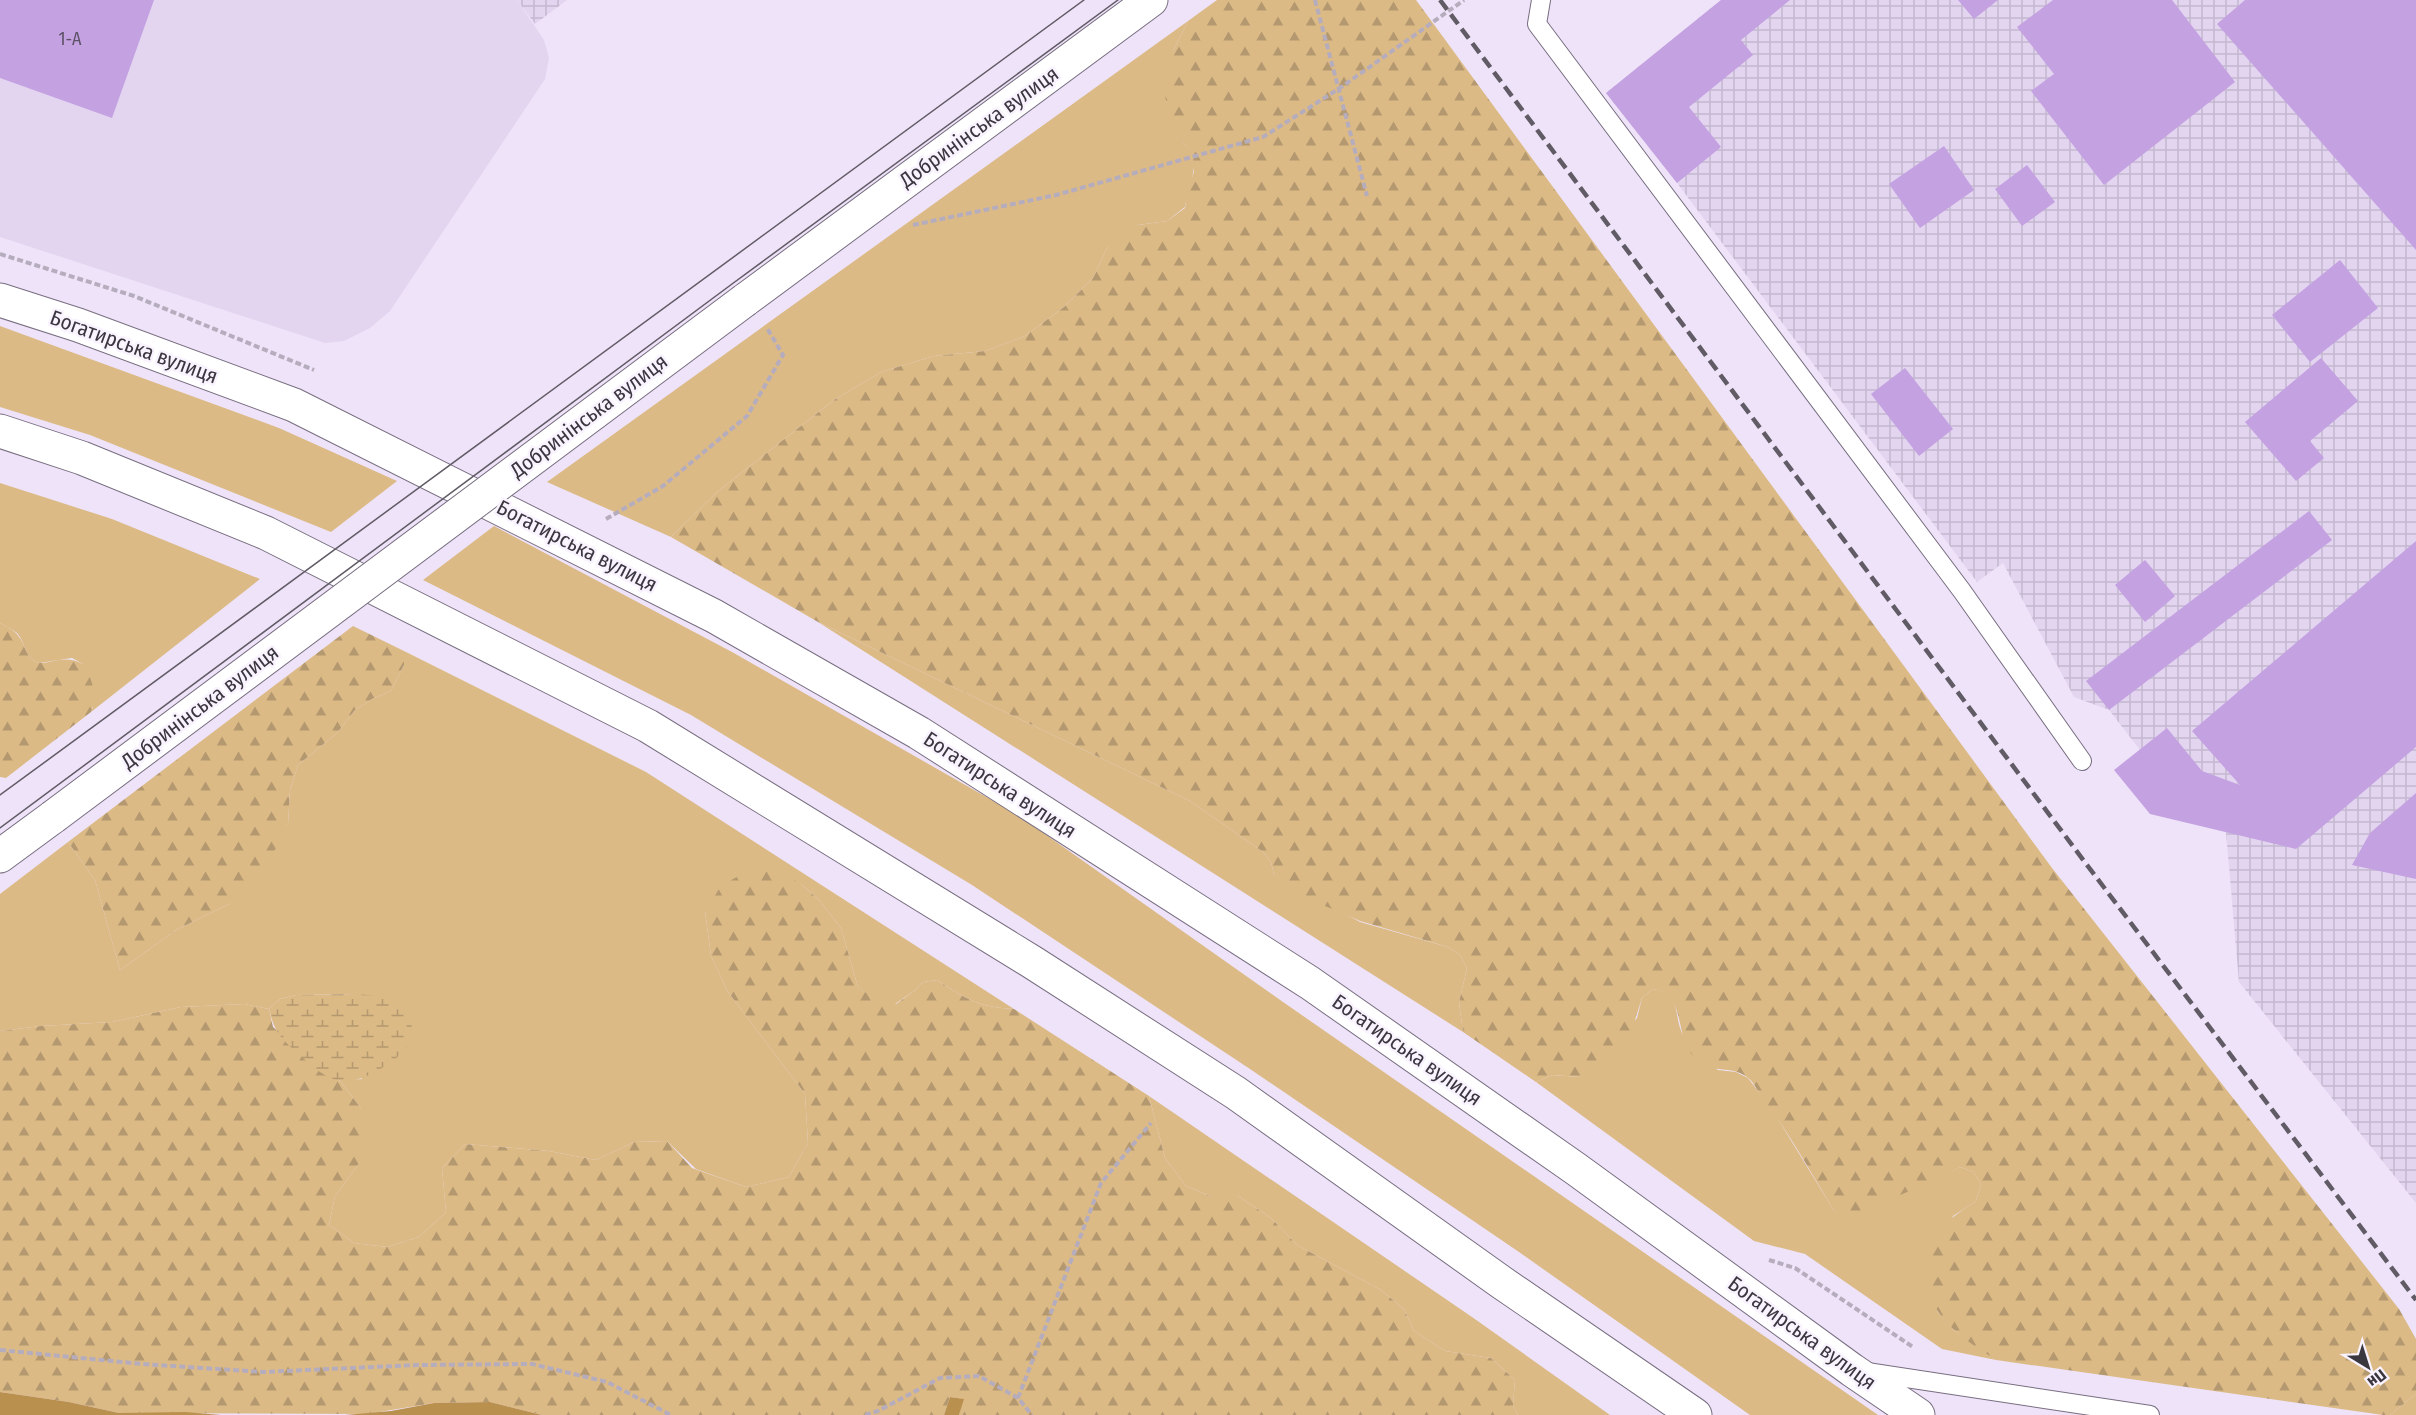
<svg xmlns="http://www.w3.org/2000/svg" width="2416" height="1415" viewBox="0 0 2416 1415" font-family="'Fira Sans Condensed',sans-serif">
<defs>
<pattern id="industrial-grid" width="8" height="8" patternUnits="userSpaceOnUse" patternTransform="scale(1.5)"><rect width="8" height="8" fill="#e3d5f0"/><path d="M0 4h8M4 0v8" fill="none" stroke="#c4b7cf"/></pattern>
<pattern id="forest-firs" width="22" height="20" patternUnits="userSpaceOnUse" patternTransform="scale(1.5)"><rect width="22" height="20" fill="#dcba86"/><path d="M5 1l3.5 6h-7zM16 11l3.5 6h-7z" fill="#b4986f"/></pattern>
<pattern id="wetland-marsh" width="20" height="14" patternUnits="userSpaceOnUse" patternTransform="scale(1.5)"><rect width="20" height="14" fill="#dcba86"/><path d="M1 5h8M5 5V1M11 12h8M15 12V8" fill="none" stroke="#b4986f"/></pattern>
</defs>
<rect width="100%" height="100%" fill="#eee3f8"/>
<polygon fill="#e3d5f0" points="0,0 517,0 544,40 549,58 545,79 390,311 370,328 344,341 325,343 0,237"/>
<g fill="url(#industrial-grid)">
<polygon points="517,0 567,0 535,24"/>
<polygon points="1721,0 2416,0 2416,1203 2239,982 2226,832 2140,750 2109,710 2074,697 2003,563 1977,582 1677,183 1606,93"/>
</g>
<g fill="#dcba86">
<path d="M1188 21 1173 51 1183 143C1186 146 1192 151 1193 154 1198 166 1187 194 1185 207L1167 221 1138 225 1107 248 1093 278 1064 307 1025 336 985 351 934 356 881 372 834 400 717 492 671 537 547 482Z"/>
<polygon points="0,326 279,428 397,481 331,532 90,435 0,407"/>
<path d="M0 483 112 519 260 579 91 712 93 707 83 664 72 658 39 663C24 659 26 643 17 633 12 629 5 626 0 623Z"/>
<polygon points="494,526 732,652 1018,815 1283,1002 1878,1415 1750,1415 1519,1252 1250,1069 972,885 691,715 423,580"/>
<polygon points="818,622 1190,801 1263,852 1271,862 1274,875 1360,922 1448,947 1460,955 1467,968 1459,1002 1463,1032"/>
<path d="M404 651 646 772 1014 1009C978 1007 966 999 937 980L923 982 914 991 895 1004H880L858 987 841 928 819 900 801 884 705 911 711 956 728 992 805 1094 808 1143 789 1177 746 1187 696 1169 667 1141 634 1142 596 1160 549 1151 465 1144 442 1168 446 1212 419 1237 387 1247 354 1243 329 1225 335 1196 358 1165 361 1108 340 1081 362 1079 355 994 296 995 280 999 269 1009 244 1004 181 1007 112 1022 41 1026 0 1031V894L68 842 95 880 120 970 176 930 229 904 288 824 290 790 298 765 337 733 355 710 372 699 391 691 404 665Z"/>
<path d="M1653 989C1684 994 1672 1017 1684 1037 1692 1049 1707 1060 1718 1070L1736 1072 1748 1078 1773 1111 1833 1209 1842 1214 1889 1199 1960 1167 1974 1172 1981 1184 1976 1201 1953 1216 1929 1286 1938 1312 1955 1331 1996 1360 1942 1349 1805 1254 1754 1241 1536 1082 1552 1075 1580 1077 1637 1018 1642 998Z"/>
<polygon points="1149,1096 1472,1317 1610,1415 1518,1415 1513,1405 1515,1380 1491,1358 1445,1351 1414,1331 1404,1309 1381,1290 1297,1245 1271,1218 1238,1196 1210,1196 1186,1186 1165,1158"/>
<polygon points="2416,1394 2416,1415 2390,1415"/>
</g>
<g fill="url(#forest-firs)">
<path d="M1217 0H1416L2052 868 2399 1309 2416 1339V1394L2390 1415H2383L1996 1360C1976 1347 1953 1333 1939 1313 1925 1293 1923 1254 1938 1233 1948 1219 1962 1210 1976 1201L1981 1184 1974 1172 1960 1167C1941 1176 1858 1218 1841 1214 1838 1213 1836 1211 1833 1209 1810 1171 1788 1131 1761 1096 1757 1090 1753 1081 1747 1077 1728 1063 1709 1078 1690 1052 1675 1030 1685 994 1653 989L1642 998 1627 1045 1607 1061 1580 1077 1552 1075 1536 1082 1463 1032 1459 1002 1467 968 1460 955 1448 947 1360 921 1288 890 1274 875 1271 862 1263 852 1190 801 818 622 671 537 717 492 834 400 881 372 934 356 985 351 1025 336 1064 307 1093 278 1107 248 1121 234 1138 225 1167 221 1185 208 1188 188 1194 172 1193 154 1183 143 1169 113 1163 87 1173 51 1188 21Z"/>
<path d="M0 623C7 627 15 630 19 637 25 644 25 655 34 661 44 668 63 652 83 664 92 678 98 696 91 712L6 778 0 777Z"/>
<polygon points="353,626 404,651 404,665 391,691 372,699 355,710 337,733 298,765 290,790 288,824 277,847 254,879 229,904 176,930 120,970 95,880 68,842"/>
<path d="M771 865 801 884 819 900 841 928 858 987 880 1003 896 1004 914 991 923 982 937 980C966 999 978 1007 1014 1009L1149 1096 1165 1158 1186 1186 1210 1196H1238L1271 1218 1297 1245 1381 1290 1404 1309 1414 1331 1445 1351 1491 1358 1515 1380 1513 1405 1518 1415H959L963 1399 950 1397 944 1415H542L490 1402 434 1403 367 1414 119 1413 69 1402 0 1392V1031L41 1026 112 1022 181 1007 244 1004 269 1009 273 1027 325 1074 340 1081 361 1108 368 1137 358 1165 335 1196 329 1225 354 1243 387 1247 419 1237 446 1212 442 1168 465 1144 549 1151 596 1160 634 1142 667 1141 692 1168 746 1187 789 1177 808 1143 805 1094 728 992 711 956 705 911 721 886 747 871Z"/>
</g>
<path fill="url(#wetland-marsh)" d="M355 994C369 995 383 996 395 1003 402 1006 407 1013 410 1020 419 1045 395 1061 375 1072 365 1077 353 1083 341 1081 327 1079 311 1066 302 1057 283 1040 275 1035 269 1009L280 999 296 995Z"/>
<g fill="#ba904e">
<polygon points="0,1392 69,1402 119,1413 185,1412 221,1415 0,1415"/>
<polygon points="950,1397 964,1399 959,1415 944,1415"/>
<polygon points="490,1402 542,1415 345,1415 391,1411 434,1403"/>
</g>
<g fill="#c4a1e1">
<polygon points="0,0 154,0 112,118 0,78"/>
<polygon points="1721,0 1790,0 1741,40 1753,55 1689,107 1721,147 1677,183 1606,93"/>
<polygon points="1958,0 1998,0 1974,19"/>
<polygon points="2053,0 2172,0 2235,82 2104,185 2031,91 2054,74 2017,27"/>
<polygon points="2245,0 2416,0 2416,250 2217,24"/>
<polygon points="1944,146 1974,190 1920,228 1889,184"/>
<polygon points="2027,165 2055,202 2022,226 1995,189"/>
<polygon points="2340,260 2378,308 2310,362 2272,315"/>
<polygon points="2321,358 2358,401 2310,441 2324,458 2296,481 2245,422"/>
<polygon points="1905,368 1953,429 1919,456 1871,394"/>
<polygon points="2309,511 2332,540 2109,710 2086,681"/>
<polygon points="2416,541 2416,747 2296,849 2150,814 2114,770 2167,728 2202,771 2240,785 2192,731"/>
<polygon points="2145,560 2175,596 2145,622 2115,585"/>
<polygon points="2416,793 2416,879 2352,865 2370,833"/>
</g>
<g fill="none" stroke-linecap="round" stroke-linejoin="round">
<g stroke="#786e80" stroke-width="20">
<g id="service">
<polyline points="1541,0 1537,24 1962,591 2082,761"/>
<polyline points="1867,1372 2150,1415"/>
</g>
</g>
<g stroke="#786e80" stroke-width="35">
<g id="minor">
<polyline points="745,300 1151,0"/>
<polyline points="0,856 53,817"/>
</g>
</g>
<g stroke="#786e80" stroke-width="35">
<g id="primary">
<polyline points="0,300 78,325 294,405 714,616 919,733 1310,983 1576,1169 1852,1370 1918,1415"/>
<polyline points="0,431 82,458 266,533 648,726 1032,962 1236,1093 1501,1282 1695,1415"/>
</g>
</g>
<g stroke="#b5adbd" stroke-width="4" stroke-dasharray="6 3" stroke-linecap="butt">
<polyline points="1315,0 1367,196"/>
<polyline points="913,225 1056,195 1263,137 1340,88 1464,0"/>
<polyline points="0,254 134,296 314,370"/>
<polyline points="606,519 663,486 747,416 783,355 767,328"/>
<polyline points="1769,1260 1795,1268 1913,1347"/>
<polyline points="0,1350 142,1364 263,1372 417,1365 532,1364 607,1382 671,1415"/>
<polyline points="1018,1398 1101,1183 1151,1123"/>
<polyline points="865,1415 878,1411 940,1378 979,1376 1018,1398 1032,1415"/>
</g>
<use href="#service" stroke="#fff" stroke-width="18"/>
<use href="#minor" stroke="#fff" stroke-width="33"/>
<use href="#primary" stroke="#fff" stroke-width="33"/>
<g stroke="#605b65" stroke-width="1.5">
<polyline points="0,795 1084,0"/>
<polyline points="0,828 732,284 1118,0"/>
</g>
<polyline stroke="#605b65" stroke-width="4.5" stroke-dasharray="12 6" stroke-linecap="butt" points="1440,0 2084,861 2416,1300"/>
<g stroke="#786e80" stroke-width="35" stroke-linecap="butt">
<polyline id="minor-bridge" points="53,817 745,300"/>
</g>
<use href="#minor-bridge" stroke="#fff" stroke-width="33"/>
</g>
<g text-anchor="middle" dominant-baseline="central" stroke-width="5" stroke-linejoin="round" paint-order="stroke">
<g font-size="18" fill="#5d5268">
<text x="70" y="39">1-А</text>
</g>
<g font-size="21" fill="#3b373f" stroke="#f9f3ff">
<text transform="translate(979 127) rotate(-36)">Добринінська вулиця</text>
<text transform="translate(134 347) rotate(20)">Богатирська вулиця</text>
<text transform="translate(589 416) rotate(-37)">Добринінська вулиця</text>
<text transform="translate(577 546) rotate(27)">Богатирська вулиця</text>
<text transform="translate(200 707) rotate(-37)">Добринінська вулиця</text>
<text transform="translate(1000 785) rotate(33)">Богатирська вулиця</text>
<text transform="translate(1407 1050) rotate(35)">Богатирська вулиця</text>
<text transform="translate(1802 1333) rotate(36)">Богатирська вулиця</text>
</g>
</g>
<g transform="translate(2368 1367) rotate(142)" stroke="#f9f3ff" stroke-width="4.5" paint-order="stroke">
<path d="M0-4.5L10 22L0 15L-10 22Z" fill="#3b373f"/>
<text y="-9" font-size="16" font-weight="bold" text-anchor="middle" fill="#3b373f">Пн</text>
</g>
</svg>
